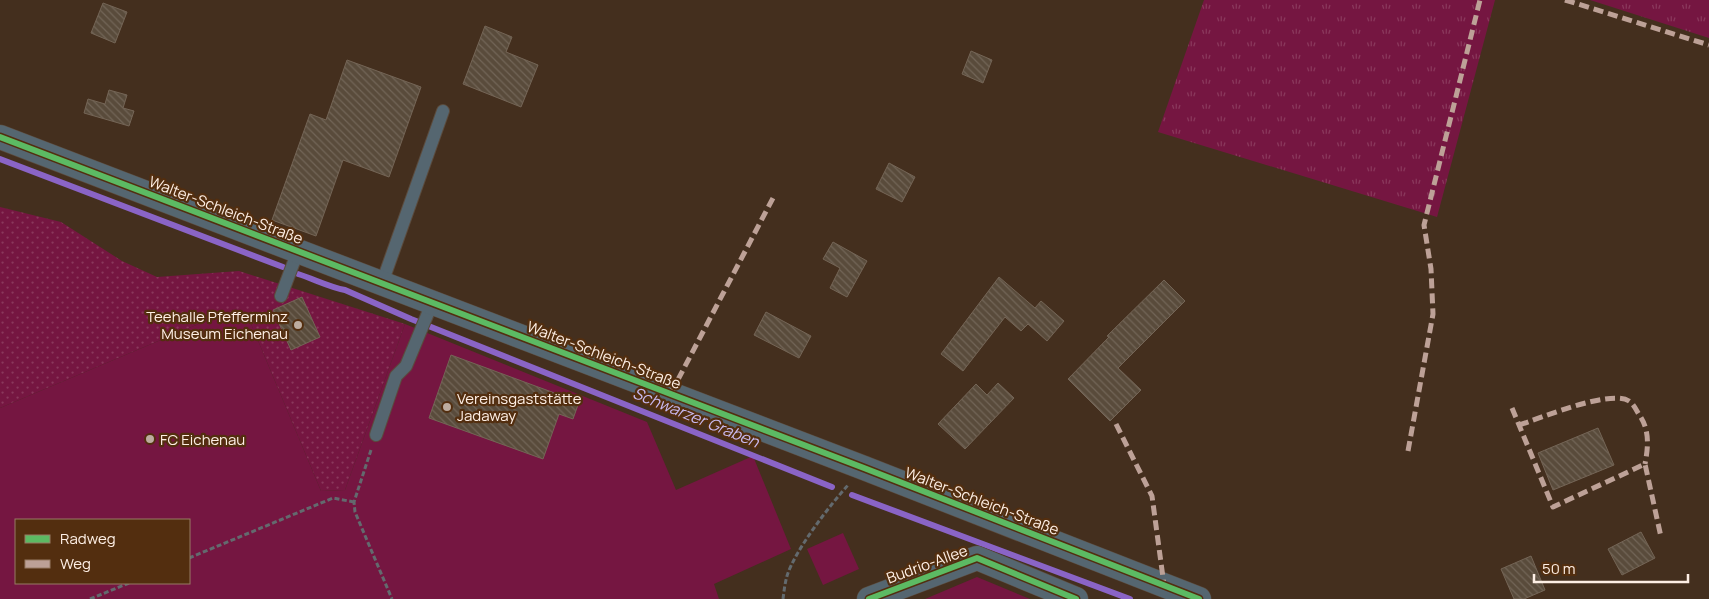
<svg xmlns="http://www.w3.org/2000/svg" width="1709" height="599" viewBox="0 0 1709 599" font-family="Manrope,sans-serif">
<defs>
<pattern id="grass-tufts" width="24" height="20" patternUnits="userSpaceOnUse" patternTransform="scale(1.25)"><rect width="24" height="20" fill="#751641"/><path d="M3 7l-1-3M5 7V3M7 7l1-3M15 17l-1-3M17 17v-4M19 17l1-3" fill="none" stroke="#8a385c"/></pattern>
<pattern id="park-dots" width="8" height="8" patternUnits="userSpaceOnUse" patternTransform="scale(1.25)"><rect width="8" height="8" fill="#751641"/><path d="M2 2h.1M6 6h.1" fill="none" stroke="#8a385c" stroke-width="1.8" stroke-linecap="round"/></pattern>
<pattern id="building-back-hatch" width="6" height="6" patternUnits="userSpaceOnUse" patternTransform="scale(1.25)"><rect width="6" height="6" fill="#594b3b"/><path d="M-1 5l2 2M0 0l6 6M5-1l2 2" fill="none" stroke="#726557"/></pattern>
</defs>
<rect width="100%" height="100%" fill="#442f1e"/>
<g fill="url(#grass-tufts)">
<polygon points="1204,0 1495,0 1437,217 1158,132"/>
<polygon points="1590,0 1709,0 1709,38"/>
</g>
<polygon fill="url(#park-dots)" points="0,207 61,222 122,261 157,277 239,271 405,324 345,490 321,491 246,312 234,309 0,408"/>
<g fill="#751641" fill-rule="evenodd">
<path d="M234 309 246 312 321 491 345 490 405 324 647 422 676 490 753 456 791 549 714 584 719 599H0V408ZM16 520H189V583H16Z"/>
<polygon points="843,533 859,569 823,585 807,549"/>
<polygon points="977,577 1030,599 925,599"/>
</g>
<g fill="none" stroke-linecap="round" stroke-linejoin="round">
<g stroke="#8a64c6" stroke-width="6">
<polyline points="0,159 283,267"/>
<path d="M298 274C314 279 329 287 345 290L411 319 832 487"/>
<polyline points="852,495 1130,599"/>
</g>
</g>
<g fill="url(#building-back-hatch)" stroke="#746556">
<polygon points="103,3 127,12 115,43 91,33"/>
<polygon points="485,26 512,37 506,52 538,65 521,107 463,84"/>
<polygon points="971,51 992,60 983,83 962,74"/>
<polygon points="347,60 421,87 389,177 343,160 316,236 272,220 310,114 326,120"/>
<polygon points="109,90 127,95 123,108 134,111 129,126 84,113 88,99 105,104"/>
<polygon points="889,163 915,177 902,202 876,189"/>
<polygon points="833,242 867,261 847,297 830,288 840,268 823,259"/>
<polygon points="999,277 1035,308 1041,301 1064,321 1047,341 1028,324 1021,331 1005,317 963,371 941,354"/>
<polygon points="1164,280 1185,301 1118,368 1141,390 1110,421 1068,379 1109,337 1107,336"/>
<polygon points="302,297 320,337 291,350 273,310"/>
<polygon points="766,312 811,336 799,358 754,335"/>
<polygon points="451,355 579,402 573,419 559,414 543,459 429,418"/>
<polygon points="998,383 1014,398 965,449 938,424 976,384 987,395"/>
<polygon points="1598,428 1614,465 1553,490 1538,453"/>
<polygon points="1641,532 1655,558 1622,575 1608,549"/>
<polygon points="1531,556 1545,590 1524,599 1514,599 1501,569"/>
</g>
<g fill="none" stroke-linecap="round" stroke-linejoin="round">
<g stroke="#5b4b3d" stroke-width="14">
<g id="service">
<polyline points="382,283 443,111"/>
<polyline points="281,296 298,251"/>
<polyline points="376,435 396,376 406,366 428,313"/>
</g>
</g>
<g stroke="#5b4b3d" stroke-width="25">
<g id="minor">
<polyline points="0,137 864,468 1199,599"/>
<polyline points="869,599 977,558 1076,599"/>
</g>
</g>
<g stroke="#636a6e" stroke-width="3" stroke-dasharray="5 2.5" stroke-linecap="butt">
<polyline points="371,450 354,502 355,512 392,599"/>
<polyline points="189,558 333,498 354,502"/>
<polyline points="90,599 129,583"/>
<path d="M783 599C784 591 785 583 787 576 795 550 830 505 849 484"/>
</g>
<use href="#service" stroke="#556670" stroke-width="12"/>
<use href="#minor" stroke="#556670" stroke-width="24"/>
<g stroke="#bda197" stroke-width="5" stroke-dasharray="10 5" stroke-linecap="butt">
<polyline points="1565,0 1709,45"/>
<polyline points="671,393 773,198"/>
<polyline points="1512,408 1553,507 1645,464 1661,537"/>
<polyline points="1116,424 1152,496 1164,585"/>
<path d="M1519 425C1541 418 1610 389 1629 401 1634 404 1637 412 1640 416 1650 431 1648 448 1645 464"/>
<polyline points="1408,451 1433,314 1431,269 1424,225 1480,0"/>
</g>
<g stroke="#532e0f" stroke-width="9">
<g id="cycleway">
<polyline points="0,137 864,468 1199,599"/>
<polyline points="869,599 977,558 1076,599"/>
</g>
</g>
<use href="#cycleway" stroke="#5cba63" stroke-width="6"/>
</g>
<g fill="#bdac9f" stroke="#532e0f" stroke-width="2">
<circle cx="298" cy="325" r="5"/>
<circle cx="447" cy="407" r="5"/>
<circle cx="150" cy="439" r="5"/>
</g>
<g text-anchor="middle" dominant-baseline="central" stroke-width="4.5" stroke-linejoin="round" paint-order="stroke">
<g font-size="15" fill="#feefe5" stroke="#532e0f">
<text transform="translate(226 210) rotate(21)">Walter-Schleich-Straße</text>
<text transform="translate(604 355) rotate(21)">Walter-Schleich-Straße</text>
<text transform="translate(982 501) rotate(21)">Walter-Schleich-Straße</text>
<text transform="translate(927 564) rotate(-20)">Budrio-Allee</text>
</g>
<g font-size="15" fill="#feefe5" stroke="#532e0f" text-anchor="start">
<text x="288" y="316" text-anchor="end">Teehalle Pfefferminz<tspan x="288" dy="17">Museum Eichenau</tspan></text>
<text x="457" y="398">Vereinsgaststätte<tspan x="457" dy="17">Jadaway</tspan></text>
<text x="160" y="439">FC Eichenau</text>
</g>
<g font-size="16" font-style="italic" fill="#c8b9ef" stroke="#532e0f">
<text transform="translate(696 417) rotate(22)">Schwarzer Graben</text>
</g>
</g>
<rect x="15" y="519" width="175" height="65" fill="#532e0f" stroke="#977b65"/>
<rect x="25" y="535" width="25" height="8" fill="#5cba63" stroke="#977b65"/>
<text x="60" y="544" font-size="15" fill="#feefe5">Radweg</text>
<rect x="25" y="560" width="25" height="8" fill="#bda197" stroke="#977b65"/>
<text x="60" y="569" font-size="15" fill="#feefe5">Weg</text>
<path d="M1534 574v8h154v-8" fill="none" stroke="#feefe5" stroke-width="2.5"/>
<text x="1542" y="574" font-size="15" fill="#feefe5" stroke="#532e0f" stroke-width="4" paint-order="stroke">50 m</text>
</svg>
